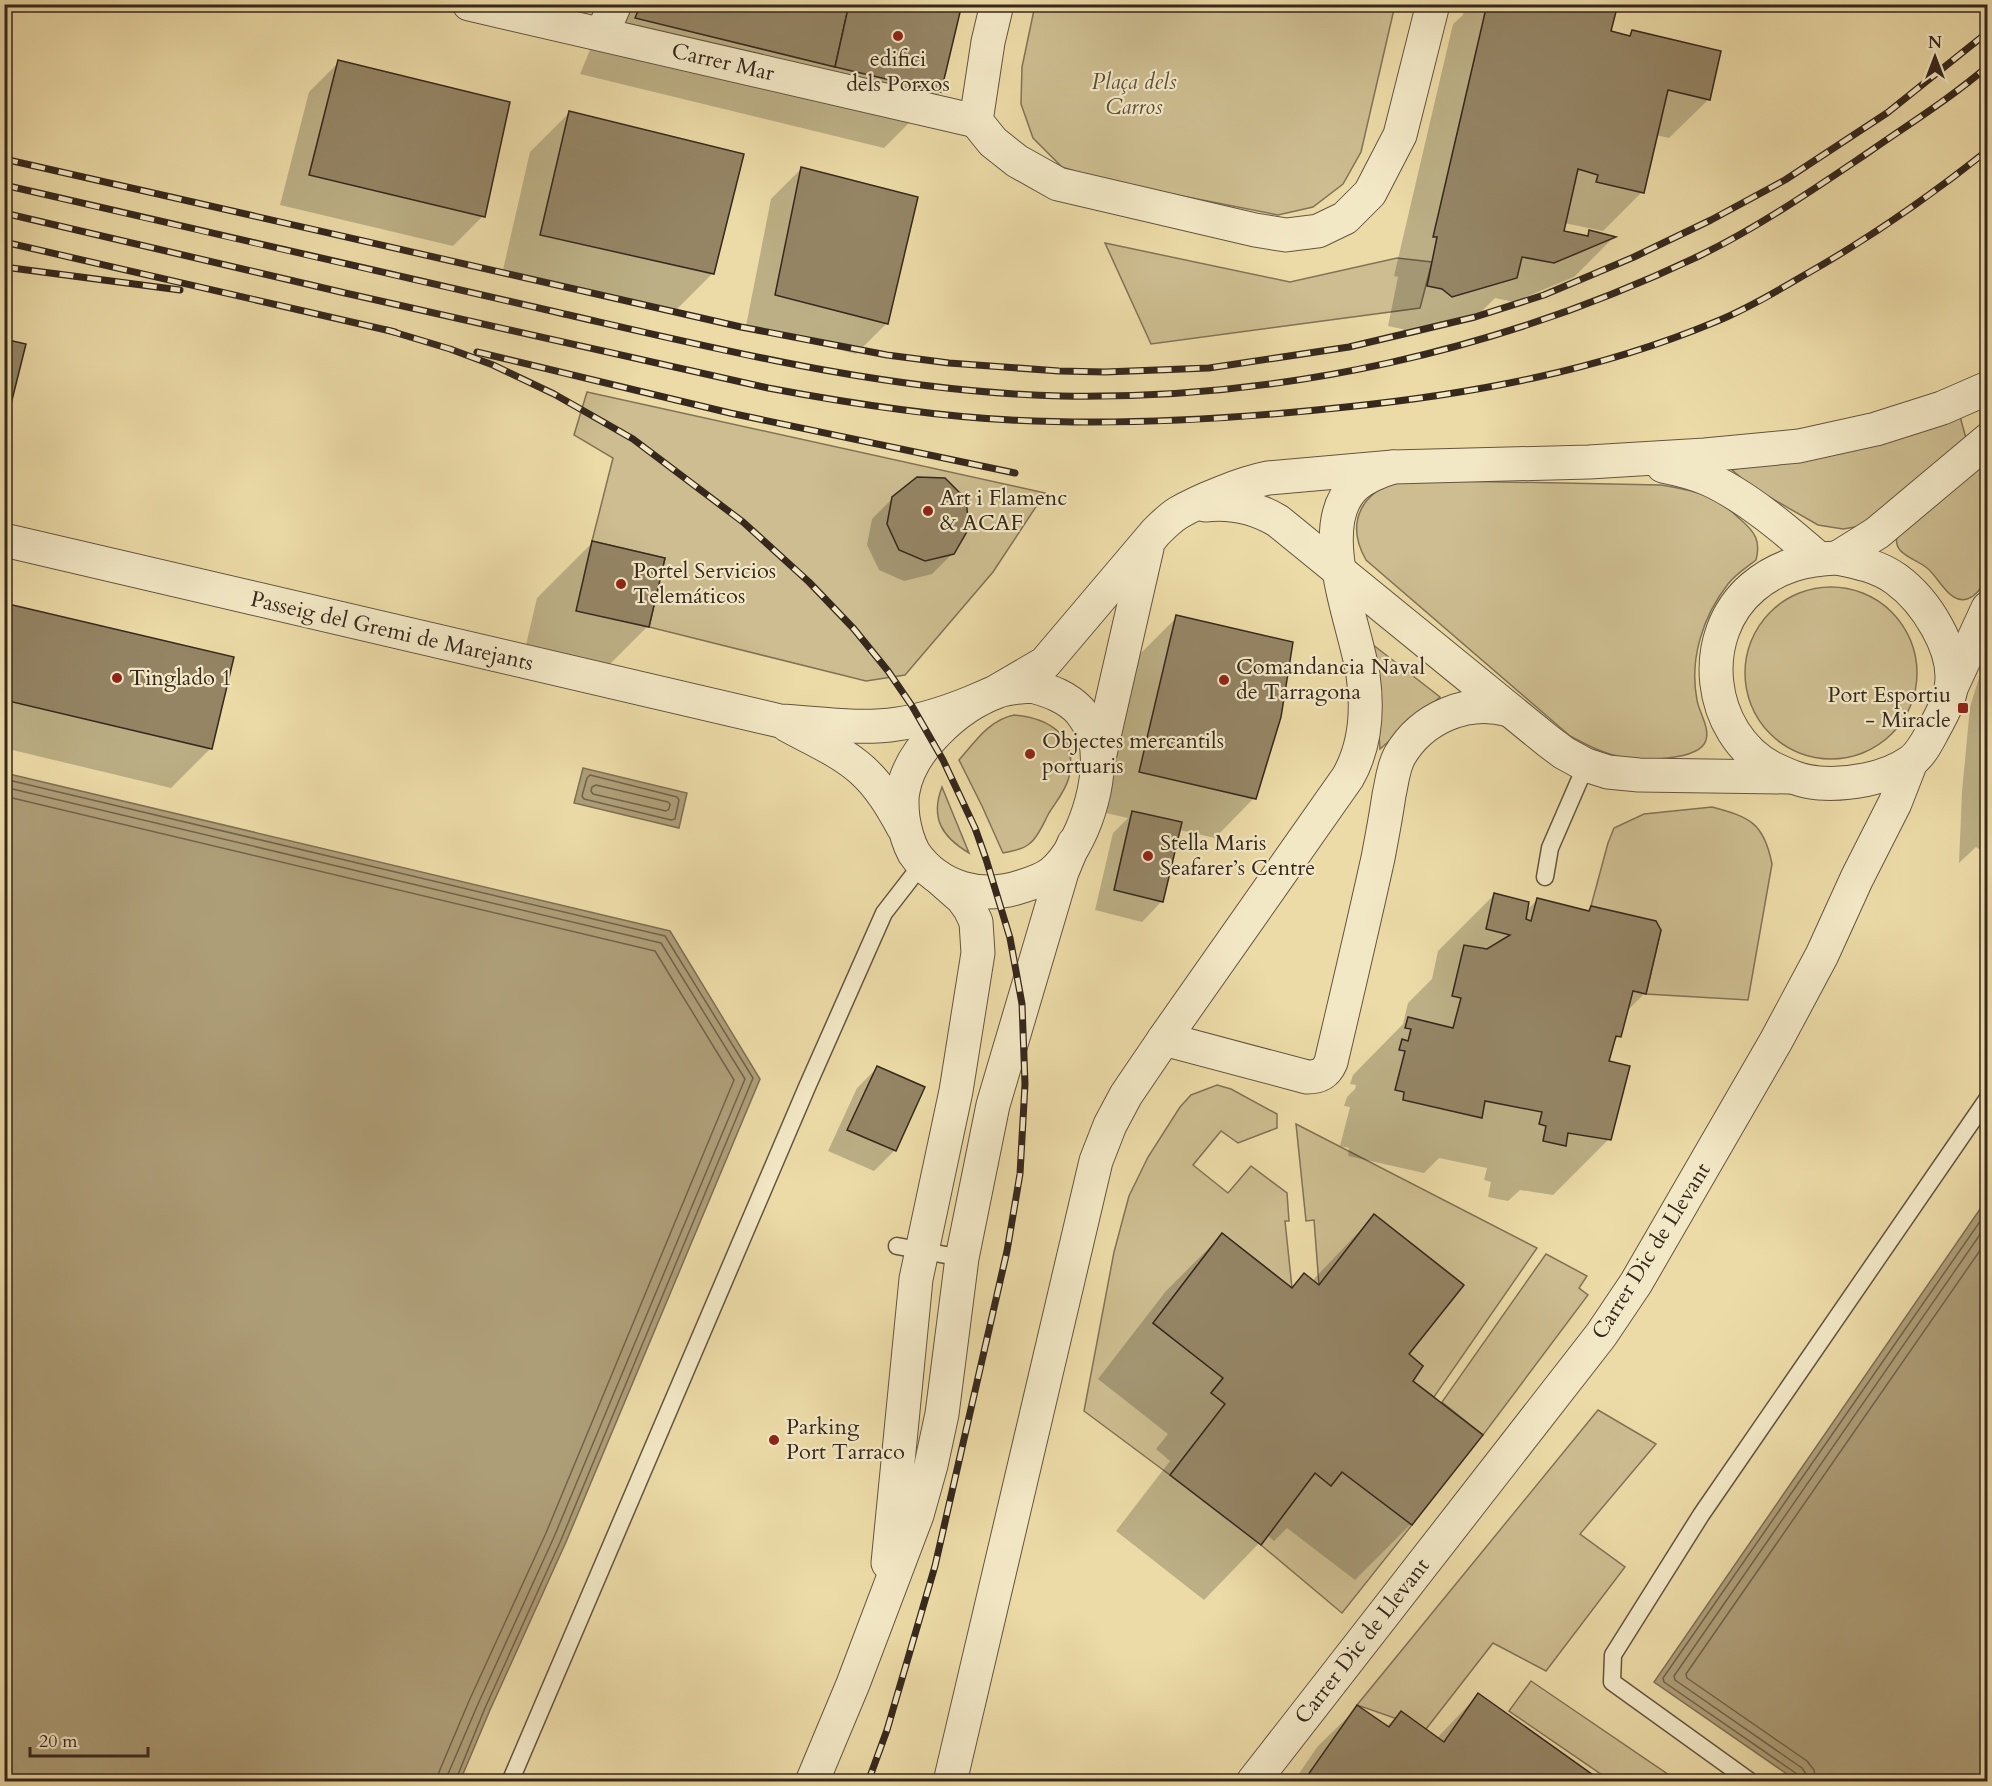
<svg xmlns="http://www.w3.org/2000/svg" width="1992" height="1786" viewBox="0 0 1992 1786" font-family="Cardo,serif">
<rect width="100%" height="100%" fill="#ecdba7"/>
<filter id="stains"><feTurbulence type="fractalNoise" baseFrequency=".00333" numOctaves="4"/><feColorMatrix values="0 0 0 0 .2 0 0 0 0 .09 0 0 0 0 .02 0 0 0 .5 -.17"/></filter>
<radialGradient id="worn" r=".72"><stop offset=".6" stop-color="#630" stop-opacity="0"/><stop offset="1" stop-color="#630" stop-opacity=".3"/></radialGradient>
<g fill="#cdbd90" stroke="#827256" stroke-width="1.5">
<polygon points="1035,5 1395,5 1361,152 1343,184 1313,207 1278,215 1106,181 1062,167 1033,138 1021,104 1022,67"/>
<polygon points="1105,243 1290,282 1397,258 1432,262 1420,308 1151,344"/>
<polygon points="587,392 1045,493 993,572 905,675 866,681 649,627 665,558 592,541 613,458 574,435"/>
<polygon points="1959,413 1966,438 1861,526 1843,529 1818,525 1752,487 1732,470"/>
<path d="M1988 461C1987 487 1987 513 1987 540 1987 550 1989 563 1987 572 1985 581 1980 591 1973 596 1952 611 1940 578 1927 568 1915 558 1890 554 1898 533Z"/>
<path d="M1403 480 1661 485C1680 488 1702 492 1719 502 1727 506 1734 514 1741 520 1755 532 1761 541 1756 560 1747 567 1736 574 1728 584 1703 616 1689 659 1697 700 1699 712 1710 728 1706 740 1700 762 1635 761 1617 756 1600 752 1585 744 1570 736L1366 560C1344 521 1363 490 1403 480Z"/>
<circle cx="1831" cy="673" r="86"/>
<polygon points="1372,644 1440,697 1380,749"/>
<path d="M1014 715C1050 718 1078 736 1069 777 1066 790 1056 802 1049 813 1044 822 1038 838 1029 844 1022 850 1012 851 1003 853L982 806 959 760C975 742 989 720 1014 715Z"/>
<path d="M942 787 969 853C942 837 930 818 942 787Z"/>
<path d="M1712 807C1750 817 1764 823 1772 864L1748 1000 1646 994 1661 930 1591 906 1608 843 1614 828 1644 814Z"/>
<polygon points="1217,1085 1231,1089 1277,1114 1277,1128 1238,1143 1221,1131 1193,1165 1228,1193 1251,1166 1287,1193 1289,1221 1285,1221 1292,1288 1222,1233 1153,1323 1223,1378 1211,1393 1225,1404 1170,1475 1084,1411 1114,1252 1129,1196 1148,1157 1180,1107 1191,1095"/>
<polygon points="1296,1124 1537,1248 1434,1397 1413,1381 1423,1366 1409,1354 1463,1284 1374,1214 1319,1285 1314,1220 1306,1221"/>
<polygon points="1546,1254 1587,1276 1579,1288 1588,1295 1483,1435 1442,1402"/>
<polygon points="1598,1410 1656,1444 1580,1534 1625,1567 1546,1671 1493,1643 1426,1729 1357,1705"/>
<polygon points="1342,1472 1412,1525 1342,1613 1261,1545 1315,1473 1331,1486"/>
<polygon points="1531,1681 1678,1781 1611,1781 1509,1711"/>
</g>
<g fill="#ae9e78" stroke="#7e6f54" stroke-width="1.5">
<polygon points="583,768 687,793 679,828 574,803"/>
<polygon points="5,773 670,931 760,1079 566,1542 490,1710 460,1781 5,1781"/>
<polygon points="1987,1199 1987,1781 1797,1781 1654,1682"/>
</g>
<g fill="#0003">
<polygon points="469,4 588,4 567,27"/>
<polygon points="609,4 960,4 940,92 884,148 580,74"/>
<polygon points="1465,4 1616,4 1609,32 1628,37 1633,32 1709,99 1669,138 1656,135 1642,192 1603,231 1564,223 1562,232 1585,237 1590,232 1613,238 1574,277 1514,302 1495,298 1476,317 1412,336 1402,329 1388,326 1398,277 1394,276 1453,24 1463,15"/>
<polygon points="1767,4 1802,4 1795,12"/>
<polygon points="339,62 483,216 453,246 280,205 309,92"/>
<polygon points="570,112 713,273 673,313 502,274 530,152"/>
<polygon points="802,168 916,198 886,324 856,354 746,326 771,199"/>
<polygon points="893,498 953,553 932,574 904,581 879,570 867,545 872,519"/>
<polygon points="593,542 648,626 592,682 521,666 537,598"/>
<polygon points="4,605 211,748 171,788 4,748"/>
<polygon points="1177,617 1254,798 1215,838 1179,830 1162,901 1142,922 1095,910 1113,833 1128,818 1101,812 1137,657"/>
<polygon points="1988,649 1988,855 1976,847 1959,863 1962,792 1970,707"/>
<polygon points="1494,895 1526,911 1537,900 1588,912 1592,908 1659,930 1644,994 1626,1012 1619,1036 1612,1043 1607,1062 1609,1139 1553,1195 1520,1190 1508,1201 1488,1197 1491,1182 1484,1180 1487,1168 1439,1158 1424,1173 1348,1156 1349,1148 1340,1146 1350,1107 1344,1106 1347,1097 1355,1089 1356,1085 1350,1084 1353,1075 1403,1024 1408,1003 1432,979 1438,951"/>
<polygon points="877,1068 923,1088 894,1151 874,1171 828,1151 857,1088"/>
<polygon points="1374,1216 1407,1355 1411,1381 1411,1524 1355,1580 1287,1528 1274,1541 1267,1535 1204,1600 1116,1531 1170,1461 1156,1449 1168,1434 1098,1379 1166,1291 1222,1235 1290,1288 1304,1275 1312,1281"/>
<polygon points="1478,1695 1601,1782 1293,1782 1318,1746 1358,1707 1386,1727 1401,1713 1437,1738"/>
</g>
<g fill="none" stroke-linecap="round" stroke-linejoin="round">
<g stroke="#72634a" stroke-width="1.5">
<polygon points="590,775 677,797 679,800 675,819 671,820 584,799 582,796 587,778"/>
<polyline points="4,779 665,936 753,1078 561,1540 485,1708 455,1782"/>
<polygon points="596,785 668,802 670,804 669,809 666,811 593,794 591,791 592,787"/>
<polyline points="4,787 661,943 745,1079 554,1537 478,1704 448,1774 447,1782"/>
<polyline points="4,796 655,951 734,1080 546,1533 469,1701 439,1772 438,1782"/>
<polyline points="1800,1782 1797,1774 1664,1682 1663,1678 1988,1210"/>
<polyline points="1807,1782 1806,1774 1802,1768 1675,1680 1674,1676 1988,1223"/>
<polyline points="1816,1782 1814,1770 1807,1761 1687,1678 1686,1674 1988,1239"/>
</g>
</g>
<g fill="#958565" stroke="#36281d" stroke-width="1.5">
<polygon points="641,4 849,4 835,67 635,18"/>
<polygon points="849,4 962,4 941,92 835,67"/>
<polygon points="1487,4 1618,4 1611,31 1630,36 1632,30 1721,51 1710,100 1668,90 1644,193 1596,182 1598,175 1578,169 1564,231 1588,236 1589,230 1616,237 1554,263 1522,257 1517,278 1452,297 1442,289 1427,286 1437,237 1433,237"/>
<polygon points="338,60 510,102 485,217 309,175"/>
<polygon points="569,111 744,154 714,274 540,235"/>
<polygon points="801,167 918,197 888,324 775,295"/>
<polygon points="4,339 26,344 4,432"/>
<polygon points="917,477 945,478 966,499 969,528 954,554 925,561 899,550 887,524 892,497"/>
<polygon points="592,541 665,558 649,627 576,611"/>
<polygon points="4,603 234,657 212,749 4,700"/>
<polygon points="1176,615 1293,642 1281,717 1256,799 1139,772"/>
<polygon points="1132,811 1182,822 1163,902 1114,890"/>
<polygon points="1494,893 1529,902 1526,919 1531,921 1537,898 1589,911 1591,906 1656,921 1661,930 1646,994 1633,991 1621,1037 1616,1036 1609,1061 1630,1066 1611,1140 1568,1133 1566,1146 1543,1141 1546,1126 1539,1124 1542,1112 1485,1101 1482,1118 1403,1100 1404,1092 1395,1090 1405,1051 1399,1050 1402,1039 1408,1041 1411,1029 1405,1028 1408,1017 1453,1028 1461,998 1452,996 1464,945 1487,949 1510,935 1486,929"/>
<polygon points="877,1066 925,1087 896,1151 847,1130"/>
<polygon points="1374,1214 1464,1285 1409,1354 1423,1366 1413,1381 1483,1435 1412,1525 1342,1472 1331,1486 1315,1473 1261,1545 1170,1475 1225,1404 1211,1393 1223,1378 1153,1323 1222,1233 1292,1288 1304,1273 1319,1285"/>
<polygon points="1478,1693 1603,1782 1303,1782 1357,1705 1389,1727 1401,1711 1444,1742"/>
</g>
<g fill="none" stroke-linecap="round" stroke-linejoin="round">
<g stroke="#645540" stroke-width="19">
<g id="service">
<polyline points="1545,877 1550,848 1586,765"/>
<polyline points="897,1246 962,1258"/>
<polyline points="510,1782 807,1087 884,913 922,864"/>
<polyline points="1751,1782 1612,1682 1613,1655 1701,1515 1988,1098"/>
</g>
</g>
<g stroke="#645540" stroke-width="35">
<g id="minor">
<polyline points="469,4 976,121"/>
<polyline points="997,4 988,42 976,121 993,142 1017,161 1058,184 1255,230 1286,235 1318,231 1345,218 1370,193 1400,135 1433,4"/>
<polyline points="602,34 615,4"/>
<path d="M1663 466C1678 469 1694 473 1708 479 1746 496 1787 531 1819 559"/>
<path d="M1205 505C1232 502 1255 507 1278 521L1548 741 1564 753 1586 765 1608 772 1639 775 1789 777"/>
<path d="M4 540 780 721C817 723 860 730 897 724 927 720 954 710 982 698"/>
<path d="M1837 558C1857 562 1878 566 1896 579 1925 600 1958 650 1951 688 1949 702 1941 716 1934 729 1928 740 1921 755 1910 762 1886 779 1848 785 1819 783 1802 782 1787 775 1772 768 1707 733 1696 635 1753 587 1778 566 1805 559 1837 558Z"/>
<polyline points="1837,558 1877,533 1988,440"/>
<path d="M1032 686C1050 691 1067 697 1080 711 1086 719 1093 729 1095 739 1105 778 1083 847 1052 873 1044 879 1033 883 1023 886 982 900 939 889 914 853 908 842 905 831 903 818 902 809 901 800 903 791 910 749 958 706 996 692 1008 687 1020 687 1032 686Z"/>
<polyline points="1952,686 1988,608"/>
<path d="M997 691 1045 663 1156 532C1163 525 1170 518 1178 513 1200 500 1243 483 1268 478L1393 467 1589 462 1705 455 1799 446 1876 429 1942 408 1988 388"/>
<path d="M787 725C812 739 841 751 862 770 880 786 892 807 903 827"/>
<polyline points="1099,758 1147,548"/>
<path d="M1164 1039 1307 1077C1319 1077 1326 1074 1331 1062 1347 994 1363 926 1378 858 1382 837 1386 816 1389 795 1392 782 1393 767 1400 755 1422 718 1467 698 1509 710"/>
<polyline points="888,1563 916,1279 956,1091 978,953 976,922 970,909 962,898 937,876"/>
<polyline points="812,1782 853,1684 917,1515 931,1465 942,1414 962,1258 993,1105 1062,872 1074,843"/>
<path d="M950 1782 1096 1161 1110 1125 1126 1095 1164 1039 1348 777C1366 745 1368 710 1363 675 1356 626 1311 524 1356 485 1367 476 1380 471 1393 467"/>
<polyline points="1253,1782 1601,1335 1636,1283 1776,1041 1822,955 1857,878 1895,803 1911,762"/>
</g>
</g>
<use href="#service" stroke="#f3e8c6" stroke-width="16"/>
<use href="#minor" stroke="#f3e8c6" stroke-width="33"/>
<g stroke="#36281d" stroke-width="7">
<g id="rail">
<polyline points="4,159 741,327 887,355 949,363 1059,371 1105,372 1209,368 1349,347 1475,317 1544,295 1634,257 1711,220 1785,180 1887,113 1988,32"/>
<path d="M4 185C188 228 372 270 556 312 722 350 889 392 1061 396 1282 400 1499 351 1699 256 1759 227 1814 189 1869 152 1909 124 1951 98 1988 66"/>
<path d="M4 213 345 293 768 388C848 403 929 416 1011 420 1123 426 1235 419 1346 407 1472 394 1597 371 1715 322 1745 310 1774 293 1801 277 1867 240 1929 197 1988 150"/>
<polyline points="4,242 395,332"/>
<polyline points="4,267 180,290"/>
<polyline points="387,330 450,349 493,365 554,394 633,439 743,522 809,582 854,629 888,671 912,706 943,760 975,828 986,859 1010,938 1022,1004 1025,1084 1020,1174 1007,1251 935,1566 887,1730 868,1782"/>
<polyline points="477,352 730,413 1015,473"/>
</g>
</g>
<use href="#rail" stroke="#f3e8c6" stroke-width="4.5" stroke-dasharray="14" stroke-linecap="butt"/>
</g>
<g fill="#8f2418" stroke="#f3e8c6" stroke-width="2">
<circle cx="898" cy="36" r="6"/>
<circle cx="928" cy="511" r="6"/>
<circle cx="621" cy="584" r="6"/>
<circle cx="117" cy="678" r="6"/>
<circle cx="1224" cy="680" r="6"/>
<rect x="1957" y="702" width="12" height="12" rx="3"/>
<circle cx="1030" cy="754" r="6"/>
<circle cx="1148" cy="856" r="6"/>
<circle cx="774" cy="1440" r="6"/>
</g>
<g text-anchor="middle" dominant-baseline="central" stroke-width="4.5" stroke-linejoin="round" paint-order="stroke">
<g font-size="22" fill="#36281d" stroke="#f3e8c6" text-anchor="start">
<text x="898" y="59" text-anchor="middle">edifici<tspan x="898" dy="25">dels Porxos</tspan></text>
<text x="940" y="498">Art i Flamenc<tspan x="940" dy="25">&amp; ACAF</tspan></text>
<text x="633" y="571">Portel Servicios<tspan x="633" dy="25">Telemáticos</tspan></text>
<text x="1236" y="667">Comandancia Naval<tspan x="1236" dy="25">de Tarragona</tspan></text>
<text x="129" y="678">Tinglado 1</text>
<text x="1951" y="695" text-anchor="end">Port Esportiu<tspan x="1951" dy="25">- Miracle</tspan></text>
<text x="1042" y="741">Objectes mercantils<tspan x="1042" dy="25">portuaris</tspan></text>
<text x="1160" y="843">Stella Maris<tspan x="1160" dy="25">Seafarer’s Centre</tspan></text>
<text x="786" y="1427">Parking<tspan x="786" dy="25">Port Tarraco</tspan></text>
</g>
<g font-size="22" fill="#36281d" stroke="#f3e8c6">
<text transform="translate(723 62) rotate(13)">Carrer Mar</text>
<text transform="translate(392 631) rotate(13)">Passeig del Gremi de Marejants</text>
<text transform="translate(1651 1251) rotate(-58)">Carrer Dic de Llevant</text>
<text transform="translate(1362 1641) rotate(-52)">Carrer Dic de Llevant</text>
</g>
<g font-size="22" font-style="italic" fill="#5c4d3a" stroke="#f3e8c6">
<text x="1134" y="82">Plaça dels<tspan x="1134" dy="25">Carros</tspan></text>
</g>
</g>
<rect width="1992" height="1786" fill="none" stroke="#ecdba7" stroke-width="24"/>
<rect x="6" y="6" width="1980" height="1774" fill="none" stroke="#36281d" stroke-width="3"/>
<rect x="12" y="12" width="1968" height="1762" fill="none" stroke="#36281d" stroke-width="1.5"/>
<g transform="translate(1935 57)" stroke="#f3e8c6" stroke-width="4.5" paint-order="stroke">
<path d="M0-4.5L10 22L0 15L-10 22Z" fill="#36281d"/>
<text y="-9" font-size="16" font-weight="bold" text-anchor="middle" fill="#36281d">N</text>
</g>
<path d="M30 1747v9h118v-9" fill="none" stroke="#36281d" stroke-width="3"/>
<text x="39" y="1747" font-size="18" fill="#36281d" stroke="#f3e8c6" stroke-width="4.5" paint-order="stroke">20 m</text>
<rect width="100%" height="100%" filter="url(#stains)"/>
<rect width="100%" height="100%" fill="url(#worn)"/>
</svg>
